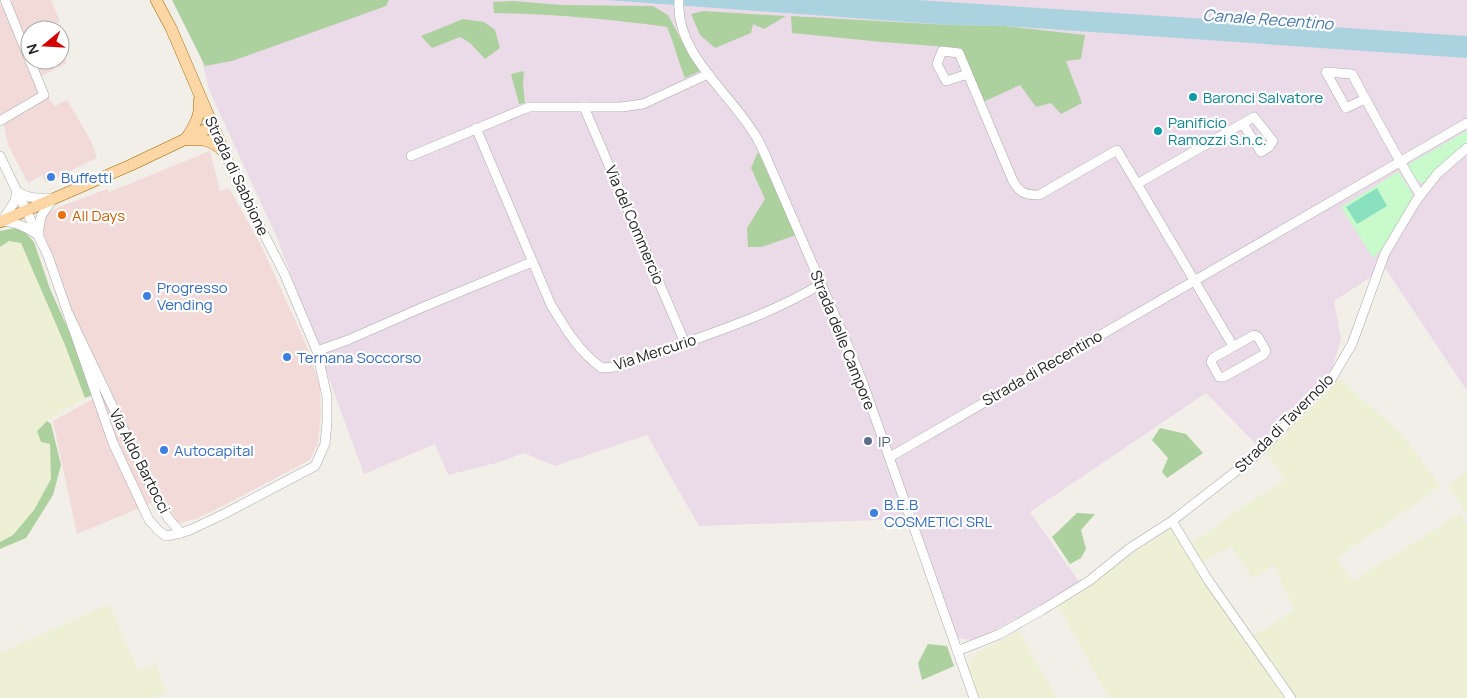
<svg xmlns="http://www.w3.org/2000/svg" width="1467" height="698" viewBox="0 0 1467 698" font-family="Manrope,sans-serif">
<rect width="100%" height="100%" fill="#f2efe9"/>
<g fill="#f2dad9">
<polygon points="14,0 51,0 60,22 52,25 54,30 30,30 30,60 60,60 60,45 67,63 34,80 55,106 67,100 91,141 97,158 46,183 42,175 28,183 8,145 2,116 0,115 0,5"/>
<polygon points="210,151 220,191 229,188 262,247 309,351 320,387 321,416 318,443 310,460 213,511 195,519 181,523 176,521 164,498 77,534 53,421 109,390 72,311 44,234 43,223 46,214 59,207 107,189 109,192"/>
</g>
<polygon fill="#ebdbe8" points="187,0 1467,0 1467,391 1385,268 1334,301 1341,339 1332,368 1322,384 1257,445 1206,393 1030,512 1080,583 975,641 958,638 909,519 699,526 647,435 555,466 524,453 496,463 448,475 435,444 364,474 278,240 209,90"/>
<g fill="#eef0d5">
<polygon points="9,241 21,243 65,345 85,398 47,421 50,444 51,479 34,510 13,535 0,542 0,247"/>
<polygon points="1340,378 1361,398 1401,433 1441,486 1337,558 1353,581 1460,513 1467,526 1467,698 1296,698 1252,637 1294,610 1274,565 1253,579 1231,546 1201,564 1189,545 1236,511 1285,480 1266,452"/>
<polygon points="1467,471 1467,512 1466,513 1448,485"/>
<polygon points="1171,528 1287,698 1109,698 1058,606 1115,565"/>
<polygon points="109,604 138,671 156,664 166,693 153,698 0,698 0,653"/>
<polygon points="1019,631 1057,698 978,698 969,675 970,662 978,652"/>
</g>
<g fill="#add19e">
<polygon points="172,0 389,0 386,6 232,61 205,66"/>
<path d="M513 1 562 5 653 6 668 15 685 47 702 70 685 78C678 61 674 43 667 27 609 19 552 14 494 13L493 2Z"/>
<polygon points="703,11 786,16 764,29 753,24 751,33 715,48 700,35 691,14"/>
<polygon points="791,16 949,25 1004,26 1085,35 1081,59 1066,61 1082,103 1061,114 1051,103 1036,107 1020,85 983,102 961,48 882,42 792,33"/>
<polygon points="463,19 484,22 495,30 500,48 485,59 470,43 460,37 432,48 421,36"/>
<polygon points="524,71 523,84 525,103 519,104 511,74"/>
<polygon points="758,152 796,235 762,247 748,247 747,228 765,199 751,168"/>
<polygon points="15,228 26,233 34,242 50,289 80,355 93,395 85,398 65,345 21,243 9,241 0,247 0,231"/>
<polygon points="47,421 51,424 61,465 53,495 26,538 0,549 0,542 13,535 34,510 51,479 50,444 41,442 37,431"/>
<polygon points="1160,428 1186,434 1203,453 1167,478 1162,472 1168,458 1152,440"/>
<polygon points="1077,513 1095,514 1081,530 1086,549 1081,558 1070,564 1052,537"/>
<polygon points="928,644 947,646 954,666 922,680 918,663"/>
</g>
<g fill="#c8facc">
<polygon points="1467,131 1467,146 1428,180 1423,183 1412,177 1407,166 1409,164"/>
<polygon points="1398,172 1410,189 1413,197 1411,204 1383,248 1373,258 1341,207"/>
</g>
<polygon fill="#88e0be" points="1377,188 1387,206 1357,224 1346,207"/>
<polygon fill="#aad3df" points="606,0 917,0 1467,36 1467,58 1004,26 949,25"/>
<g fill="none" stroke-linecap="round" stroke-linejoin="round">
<g stroke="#a9a9a9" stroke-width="10">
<g id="minor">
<path d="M679 0C675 53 728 91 753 132 759 140 763 150 767 159L848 346 864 386 974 698"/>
<path d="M968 74 946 81 937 64 942 51 959 53 1013 181C1020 193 1025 195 1039 195L1117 150 1233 346"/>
<path d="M1365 99 1346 108 1326 72 1352 74C1374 115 1396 156 1420 195"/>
<polyline points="584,107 685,343"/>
<polyline points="0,121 44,95 5,0"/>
<path d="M476 128 551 305C565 328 579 352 602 368L615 367 633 362C696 338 763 319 821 284"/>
<polyline points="225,154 253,213 284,273 317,351 348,340 421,308 532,262"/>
<polyline points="0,156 48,256 113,443 149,520 159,531 166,536 181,533 168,518 153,491 68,313"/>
<polyline points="411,156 529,107 621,107 643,104 708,74"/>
<polyline points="1137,184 1254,117 1273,141 1269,147 1261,152 1243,124"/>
<path d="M18 192C28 199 39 198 51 198"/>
<path d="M2 221C16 222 26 227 38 235"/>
<polyline points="2,221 15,201 17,191"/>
<polyline points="38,235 41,216 53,199"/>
<polygon points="1254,335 1258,337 1266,351 1263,355 1224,377 1219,377 1211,362 1213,358"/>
<polyline points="890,457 1467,123"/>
<polyline points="1172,521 1208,580 1291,698"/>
<polyline points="181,533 190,530 226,513 315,466 325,444 327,422 327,397 317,351"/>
<polyline points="957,651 1000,634 1042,610 1089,581 1130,548 1172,521 1253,458 1332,378 1352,344 1385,253 1416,201 1438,173 1467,148"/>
</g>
</g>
<g stroke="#a06b00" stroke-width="12">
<g id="major">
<polyline points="156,0 171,28 225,154"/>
<path d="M186 139C194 126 201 116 199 101"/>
<path d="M189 140C203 138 212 141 222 150"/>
<polyline points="0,222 131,165 213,126"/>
</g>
</g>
<use href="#minor" stroke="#fff" stroke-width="9"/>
<use href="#major" stroke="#fcd6a4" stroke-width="11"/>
</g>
<g fill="#0f9aa8" stroke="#fff" stroke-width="2">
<circle cx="1193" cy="97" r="5"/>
<circle cx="1158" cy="131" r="5"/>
</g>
<g fill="#3f7fe0" stroke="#fff" stroke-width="2">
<circle cx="51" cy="177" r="5"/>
<circle cx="147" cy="296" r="5"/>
<circle cx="287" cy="357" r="5"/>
<circle cx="164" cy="450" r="5"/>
<circle cx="874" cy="513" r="5"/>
</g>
<circle fill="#e8710a" stroke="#fff" stroke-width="2" cx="62" cy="215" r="5"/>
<circle fill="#5c6f8a" stroke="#fff" stroke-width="2" cx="868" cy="441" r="5"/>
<g text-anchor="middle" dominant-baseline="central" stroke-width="4.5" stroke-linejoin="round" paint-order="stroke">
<g font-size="15" fill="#0d838f" stroke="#fff" text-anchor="start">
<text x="1203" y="97">Baronci Salvatore</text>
<text x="1168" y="122">Panificio<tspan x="1168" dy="17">Ramozzi S.n.c.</tspan></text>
</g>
<g font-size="15" fill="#222" stroke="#fff">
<text transform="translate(237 176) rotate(65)">Strada di Sabbione</text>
<text transform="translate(635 225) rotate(67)">Via del Commercio</text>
<text transform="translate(843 340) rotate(68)">Strada delle Campore</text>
<text transform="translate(655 352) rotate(-18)">Via Mercurio</text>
<text transform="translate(1042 368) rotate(-30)">Strada di Recentino</text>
<text transform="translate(1284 423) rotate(-45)">Strada di Tavernolo</text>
<text transform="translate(140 461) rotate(63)">Via Aldo Bartocci</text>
</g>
<g font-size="15" fill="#366cbe" stroke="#fff" text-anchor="start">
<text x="61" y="177">Buffetti</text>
<text x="157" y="287">Progresso<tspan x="157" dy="17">Vending</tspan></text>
<text x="297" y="357">Ternana Soccorso</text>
<text x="174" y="450">Autocapital</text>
<text x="884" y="504">B.E.B<tspan x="884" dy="17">COSMETICI SRL</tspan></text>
</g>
<g font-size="15" fill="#c56008" stroke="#fff" text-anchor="start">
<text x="72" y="215">All Days</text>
</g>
<g font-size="15" fill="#4e5e75" stroke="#fff" text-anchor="start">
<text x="878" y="441">IP</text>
</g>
<g font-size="16" font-style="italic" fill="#4a7aab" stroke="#fff">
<text transform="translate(1268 19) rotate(4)">Canale Recentino</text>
</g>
</g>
<g transform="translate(45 45) rotate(252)"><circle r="24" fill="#ffffff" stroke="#a7a7a7"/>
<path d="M0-4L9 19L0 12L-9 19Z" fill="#d40000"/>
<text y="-8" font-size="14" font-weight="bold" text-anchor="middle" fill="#222222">N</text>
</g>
</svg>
